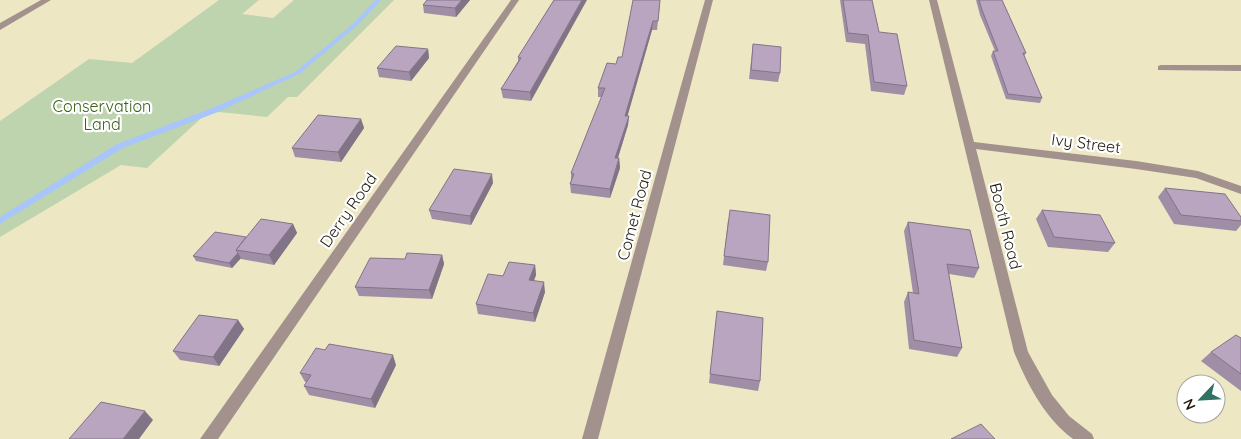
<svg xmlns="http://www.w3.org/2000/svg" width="1241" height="439" viewBox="0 0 1241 439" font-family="Quicksand,sans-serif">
<rect width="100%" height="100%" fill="#eee7c4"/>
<polygon fill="#bdd4ae" points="219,0 259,0 242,14 273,18 294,0 394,0 297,97 288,97 267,117 209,111 147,168 121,165 0,237 0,121 89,59 132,63"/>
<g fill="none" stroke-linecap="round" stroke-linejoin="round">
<polygon fill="#a8c6f9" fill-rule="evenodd" points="375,0 381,0 358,25 299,74 218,112 123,148 0,224 0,217 117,144 212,108 295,72 354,23"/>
<g fill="#a2918c" fill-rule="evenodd">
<polygon points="41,0 51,0 0,30 0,23"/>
<polygon points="511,0 519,0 218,439 200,439"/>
<polygon points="705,0 713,0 598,439 582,439"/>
<path d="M929 0H937L974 142 1136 161 1198 171 1241 186V194L1196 178 1136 169 976 149 1028 352 1052 395 1069 416 1092 434 1094 439H1073C1044 417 1028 385 1014 352Z"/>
<polygon points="1161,65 1241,65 1241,71 1158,70 1158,66"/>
</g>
</g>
<g fill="#a08ea6">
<polygon points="427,0 470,0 456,17 424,13 423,5"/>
<polygon points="554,0 531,101 503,98 501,89 518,61 518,57"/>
<polygon points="840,0 872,0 879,32 907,86 904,95 871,91 865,44 846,42"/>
<polygon points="976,0 1002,0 1026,53 1024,56 1042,98 1040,103 1006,99 991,56 993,51 995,51 980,15"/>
<polygon points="660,4 657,30 652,30 627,116 629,116 628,125 618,158 619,158 620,168 610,198 571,193 570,184 571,180 571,173 602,97 598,97 598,88 622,57"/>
<polygon points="753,44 780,73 778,82 749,79"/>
<polygon points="428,49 429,58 411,81 379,77 377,68"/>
<polygon points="361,119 364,128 341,162 295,157 292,148"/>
<polygon points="493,183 471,225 432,219 429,210"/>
<polygon points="1165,188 1241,217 1241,225 1236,231 1174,224 1158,197"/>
<polygon points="1042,210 1115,243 1108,252 1048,247 1036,219"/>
<polygon points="728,220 768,262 766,271 723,265"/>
<polygon points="908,222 979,268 974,278 949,274 962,348 957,357 909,349 904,302 908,292 913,293 904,231"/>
<polygon points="293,224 297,233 274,265 241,259 241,258 232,268 196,261 193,256 246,237"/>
<polygon points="442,255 444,264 432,299 359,296 355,287 405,259"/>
<polygon points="535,265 536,275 534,281 545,292 535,322 478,314 476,304 503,276"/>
<polygon points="717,311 760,381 758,391 709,383"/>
<polygon points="238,320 244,329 219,366 180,360 173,351"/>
<polygon points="1241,338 1241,391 1201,361 1211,352"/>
<polygon points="396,365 375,408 309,395 304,386 307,382 305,382 300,373"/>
</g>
<g fill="#827487">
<polygon points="462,0 470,0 456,17 455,8"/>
<polygon points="582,0 587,0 531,101 530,92"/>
<polygon points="653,21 652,30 625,125 625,116"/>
<polygon points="428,49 429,58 411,81 409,72"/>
<polygon points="629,116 628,125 615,167 615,158"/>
<polygon points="361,119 364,128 341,162 338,152"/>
<polygon points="619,158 620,168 610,198 610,189"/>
<polygon points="492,174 493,183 471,225 470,216"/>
<polygon points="293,224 297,233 274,265 269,255"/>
<polygon points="238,253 241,258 232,268 229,263"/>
<polygon points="442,255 444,264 432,299 429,290"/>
<polygon points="535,265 536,275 530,290 529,280"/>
<polygon points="544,282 545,292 535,322 533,313"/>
<polygon points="238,320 244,329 219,366 213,357"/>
<polygon points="393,355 396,365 375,408 371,399"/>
<polygon points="145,411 153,420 139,439 123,439"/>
</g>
<g fill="#baa5c1" stroke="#827487">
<polygon points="427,0 462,0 455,8 423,5"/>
<polygon points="554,0 582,0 530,92 501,89 521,58 518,57"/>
<polygon points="633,0 660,0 658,21 653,21 625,116 629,116 615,158 619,158 610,189 570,184 574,174 571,173 605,88 598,88 607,63 616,64 618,57 622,57"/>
<polygon points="843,0 872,0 879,32 897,34 907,86 874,82 868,35 848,33"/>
<polygon points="979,0 1002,0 1026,53 1023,53 1042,98 1008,94 993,51 998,51 982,10"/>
<polygon points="753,44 781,47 780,73 751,70"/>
<polygon points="396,46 428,49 409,72 377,68"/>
<polygon points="318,115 361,119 338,152 292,148"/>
<polygon points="454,169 492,174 470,216 429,210"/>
<polygon points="1165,188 1225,194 1241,217 1241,221 1181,215"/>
<polygon points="730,210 770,215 768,262 724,256"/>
<polygon points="1042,210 1100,215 1115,243 1054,237"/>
<polygon points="261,219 293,224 269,255 236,250"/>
<polygon points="908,222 970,230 979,268 947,264 962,348 914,340 908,292 919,294"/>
<polygon points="215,232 246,237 236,250 238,253 229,263 193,256"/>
<polygon points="407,253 442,255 429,290 355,287 370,258 405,259"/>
<polygon points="509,262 535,265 529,280 544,282 533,313 476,304 488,274 503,276"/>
<polygon points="717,311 763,318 760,381 710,374"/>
<polygon points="199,315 238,320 213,357 173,351"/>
<polygon points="1236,335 1241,338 1241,374 1211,352"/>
<polygon points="329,344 393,355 371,399 304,386 311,375 300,373 316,348 325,350"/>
<polygon points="101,402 145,411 123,439 69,439"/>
<polygon points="981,424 995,439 951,439"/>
</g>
<g text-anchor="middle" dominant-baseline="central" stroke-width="4.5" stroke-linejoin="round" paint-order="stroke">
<g font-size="16" fill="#3c6118" stroke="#fff">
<text x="102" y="106">Conservation<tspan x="102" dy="18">Land</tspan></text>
</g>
<g font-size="16" fill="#1e1b0e" stroke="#fff">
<text transform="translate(1086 143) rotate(7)">Ivy Street</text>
<text transform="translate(348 210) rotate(-55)">Derry Road</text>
<text transform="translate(634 215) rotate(-75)">Comet Road</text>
<text transform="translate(1006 226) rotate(76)">Booth Road</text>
</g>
</g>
<g transform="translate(1201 399) rotate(245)"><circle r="24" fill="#ffffff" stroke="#a5a49f"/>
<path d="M0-4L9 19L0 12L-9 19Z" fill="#307263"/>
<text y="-8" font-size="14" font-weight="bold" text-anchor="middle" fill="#1e1b0e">N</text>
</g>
</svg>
